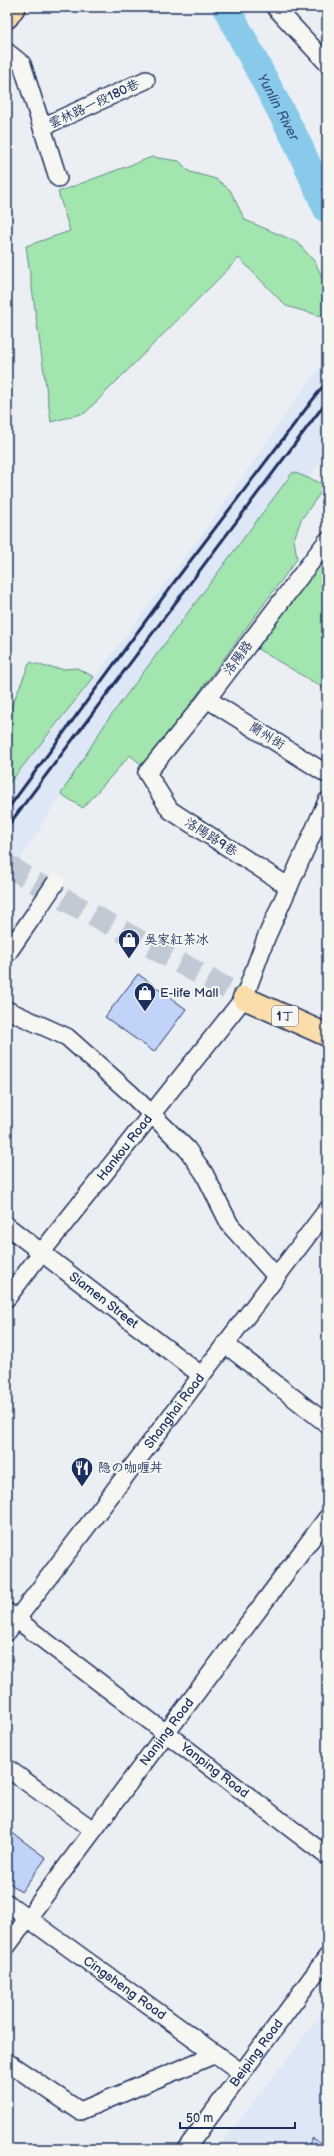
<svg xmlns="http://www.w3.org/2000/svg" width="334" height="2156" viewBox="0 0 334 2156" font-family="'Balsamiq Sans','LXGW WenKai TC','Klee One',sans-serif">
<rect width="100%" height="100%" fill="#ebeff3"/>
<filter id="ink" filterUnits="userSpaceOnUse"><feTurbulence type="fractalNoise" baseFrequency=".025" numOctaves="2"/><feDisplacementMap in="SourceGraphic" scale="8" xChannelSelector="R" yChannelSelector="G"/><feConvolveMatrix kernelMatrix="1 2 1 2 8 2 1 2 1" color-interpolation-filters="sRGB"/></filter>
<g filter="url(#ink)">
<g fill="#dee7f5">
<polygon points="327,356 327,452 308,478 293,472 107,721 7,881 7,786 66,715 213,519"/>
<polygon points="327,2007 327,2149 217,2149 264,2088"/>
</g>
<g fill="#a3e5af" stroke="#5f8a86">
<polygon points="152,157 179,161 190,172 216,179 230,190 245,220 297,242 315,262 327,287 327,320 321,316 286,306 239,258 85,413 51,422 26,246 70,231 58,192"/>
<polygon points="293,472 326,485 301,520 294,539 297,559 144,767 130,755 83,808 61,794 107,721"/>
<polygon points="327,554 327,690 256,648"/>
<polygon points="30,662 46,667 63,669 77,668 94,677 7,786 7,717"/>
</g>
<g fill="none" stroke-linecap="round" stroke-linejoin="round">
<path stroke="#89caea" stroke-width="28" id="s1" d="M226 7 297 142 327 209"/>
</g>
<g fill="#c1d3f9" stroke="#1b2f5e">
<polygon points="138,974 186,1009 154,1052 105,1017"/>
<polygon points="7,1829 46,1858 21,1892 7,1881"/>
<polygon points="313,2138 327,2148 327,2149 305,2149"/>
</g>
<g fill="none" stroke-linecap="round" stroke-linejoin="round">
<polyline stroke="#c1c9d5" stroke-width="22" stroke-dasharray="22 11" stroke-linecap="butt" points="7,865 49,891 244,998"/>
<g stroke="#1b2f5e" stroke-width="20">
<g id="minor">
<polyline points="275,7 327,63"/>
<polyline points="7,52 22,64 58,178"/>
<polyline points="42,127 146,80"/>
<polyline points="207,699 327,774"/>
<polyline points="289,887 170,810 147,773 207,699 327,541"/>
<polyline points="7,954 38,909"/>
<polyline points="7,1010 67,1037 129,1092 187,1149 204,1173 230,1225 276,1276"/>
<path id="s2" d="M7 1226 201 1375"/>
<path id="s3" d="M7 1298 41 1253 244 998 266 938 327 801"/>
<polyline points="225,1344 327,1424"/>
<path id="s4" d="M7 1612 327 1856"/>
<path id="s5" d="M7 1632 327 1210"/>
<polyline points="7,1768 93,1830"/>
<path id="s6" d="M7 1903 242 2073"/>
<path id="s7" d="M7 1946 327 1518"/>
<polyline points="7,2062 80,2111 216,2054"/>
<path id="s8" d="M186 2149 327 1957"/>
</g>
</g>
<g stroke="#1b2f5e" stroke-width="25">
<g id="primary">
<polyline points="7,17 14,7"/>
<polyline points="244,998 327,1035"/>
</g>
</g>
<use href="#minor" stroke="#f6f6f2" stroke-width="17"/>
<use href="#primary" stroke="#faddab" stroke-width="22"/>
<g stroke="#1b2f5e" stroke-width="3">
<polyline points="7,810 172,585 327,381"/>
<polyline points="7,827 327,401"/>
</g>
<g stroke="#1b2f5e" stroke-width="20" stroke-linecap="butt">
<polyline id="minor-bridge" points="38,909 56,882"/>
</g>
<use href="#minor-bridge" stroke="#f6f6f2" stroke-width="17"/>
</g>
</g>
<defs>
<g id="shop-pin" transform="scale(1.15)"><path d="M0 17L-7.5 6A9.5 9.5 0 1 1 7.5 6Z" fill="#1b2f5e" stroke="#f6f6f2"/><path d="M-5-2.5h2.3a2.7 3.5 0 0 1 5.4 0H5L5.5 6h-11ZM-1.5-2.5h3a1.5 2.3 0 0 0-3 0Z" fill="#fff"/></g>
<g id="restaurant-pin" transform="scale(1.15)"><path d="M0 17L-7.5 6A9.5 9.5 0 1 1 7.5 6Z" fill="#1b2f5e" stroke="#f6f6f2"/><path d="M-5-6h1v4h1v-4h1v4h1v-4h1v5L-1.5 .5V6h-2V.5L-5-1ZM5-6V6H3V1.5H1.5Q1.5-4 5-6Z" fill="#fff"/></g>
</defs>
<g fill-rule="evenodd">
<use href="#shop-pin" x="129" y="940"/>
<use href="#shop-pin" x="145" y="993"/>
<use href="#restaurant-pin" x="82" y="1468"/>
</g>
<g text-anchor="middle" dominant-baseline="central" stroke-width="4" stroke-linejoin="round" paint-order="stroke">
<rect fill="#f6f6f2" stroke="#5d6b8a" stroke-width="1" x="272" y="1006" width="26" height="20" rx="3"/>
<g font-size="12" font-weight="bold" fill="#1b2f5e">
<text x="285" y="1016">1丁</text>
</g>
<g font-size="13" fill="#1b2f5e" stroke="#f6f6f2">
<text transform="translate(94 104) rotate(-25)">雲林路一段180巷</text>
<text transform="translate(238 658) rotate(-53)">洛陽路</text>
<text transform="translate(267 736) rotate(32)">蘭州街</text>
<text transform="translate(211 837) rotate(33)">洛陽路9巷</text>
<text stroke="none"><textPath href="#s3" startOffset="191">Hankou Road</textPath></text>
<text stroke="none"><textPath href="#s2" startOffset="122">Siamen Street</textPath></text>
<text stroke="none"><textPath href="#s5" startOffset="277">Shanghai Road</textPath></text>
<text stroke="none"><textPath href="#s7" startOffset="267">Nanjing Road</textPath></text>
<text stroke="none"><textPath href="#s4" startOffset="261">Yanping Road</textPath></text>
<text stroke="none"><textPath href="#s6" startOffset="145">Cingsheng Road</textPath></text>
<text stroke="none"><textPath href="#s8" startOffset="119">Beiping Road</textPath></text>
</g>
<g font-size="13" fill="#1b2f5e" stroke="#f6f6f2" text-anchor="start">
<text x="144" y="940">吳家紅茶冰</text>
<text x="160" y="993">E-life Mall</text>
<text x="98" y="1468">隐の咖喱丼</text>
</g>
<g font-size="14" font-style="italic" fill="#365681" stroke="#f6f6f2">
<text stroke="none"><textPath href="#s1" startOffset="113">Yunlin River</textPath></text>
</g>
</g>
<rect width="334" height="2156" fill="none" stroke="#f6f6f2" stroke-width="24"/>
<rect x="12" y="12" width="310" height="2132" fill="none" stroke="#1b2f5e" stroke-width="1.5" filter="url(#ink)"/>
<path d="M180 2122v6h115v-6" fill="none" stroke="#1b2f5e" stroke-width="2"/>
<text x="186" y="2122" font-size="12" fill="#1b2f5e" stroke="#f6f6f2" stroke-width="3" paint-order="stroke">50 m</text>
</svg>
